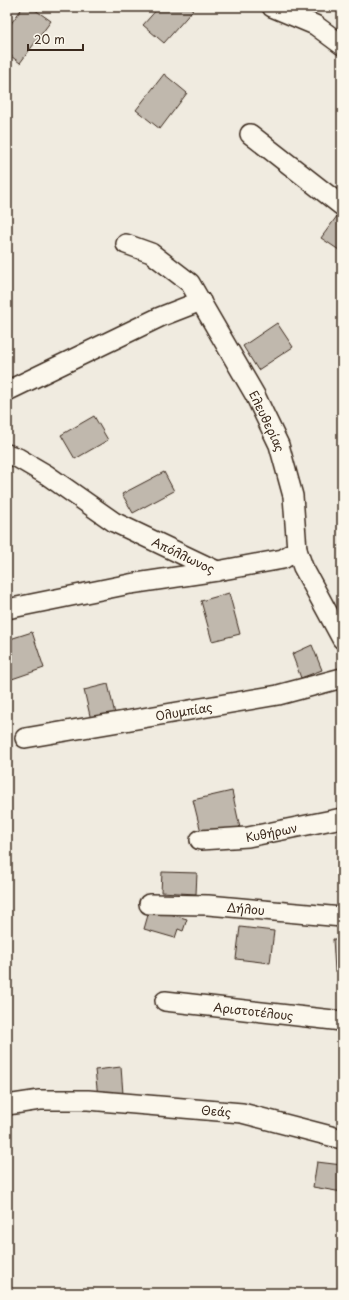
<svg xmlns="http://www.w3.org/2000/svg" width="349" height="1300" viewBox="0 0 349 1300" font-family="'Playpen Sans',sans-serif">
<rect width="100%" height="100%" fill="#f0ebe0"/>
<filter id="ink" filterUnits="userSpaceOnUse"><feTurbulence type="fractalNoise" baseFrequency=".025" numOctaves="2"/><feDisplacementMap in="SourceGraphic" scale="8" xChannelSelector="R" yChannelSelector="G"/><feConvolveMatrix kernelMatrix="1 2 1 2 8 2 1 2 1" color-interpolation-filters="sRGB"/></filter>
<g filter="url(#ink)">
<g fill="#c0b8ad" stroke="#3b2a1e">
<polygon points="23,7 31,7 51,21 20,63 7,53 7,29"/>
<polygon points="159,7 189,7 193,10 164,43 143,25"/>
<polygon points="164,74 187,93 160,129 136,110"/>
<polygon points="340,212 342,214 342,252 321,238"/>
<polygon points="277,323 293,347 258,370 243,346"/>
<polygon points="94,416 108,440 75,459 61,435"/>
<polygon points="164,472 174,491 133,513 122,494"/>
<polygon points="229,593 240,634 212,641 201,601"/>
<polygon points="32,632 44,668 12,679 7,665 7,640"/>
<polygon points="312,645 322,670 301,678 292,654"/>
<polygon points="108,684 115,714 91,720 84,690"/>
<polygon points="232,791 240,828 202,836 193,800"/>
<polygon points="162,872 197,873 196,894 161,892"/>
<polygon points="150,908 187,919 183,931 178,929 175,938 144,929"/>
<polygon points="240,927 274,931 270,963 236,959"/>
<polygon points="333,939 342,939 342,970 335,971"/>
<polygon points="121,1067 123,1094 98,1097 95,1070"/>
<polygon points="317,1162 342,1165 342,1192 313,1187"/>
</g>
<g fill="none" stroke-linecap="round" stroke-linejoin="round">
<g stroke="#3b2a1e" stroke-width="22">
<g id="minor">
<polyline points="272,7 315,25 342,45"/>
<polyline points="250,134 342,206"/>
<path id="s1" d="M126 244 151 253 190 283 255 395 279 445 293 496 297 550 303 567 342 639"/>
<polyline points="7,391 160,317 201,301"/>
<path id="s2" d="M7 454 18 458 47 475 114 522 217 571"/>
<polyline points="7,609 130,584 217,571 283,559 297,550"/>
<path id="s3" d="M25 738 278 695 342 678"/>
<path id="s4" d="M200 840 248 837 342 818"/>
<path id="s5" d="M149 904 208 905 342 917"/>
<path id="s6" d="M165 1001 342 1021"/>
<path id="s7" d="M7 1105 40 1100H88L242 1113 342 1139"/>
</g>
</g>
<use href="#minor" stroke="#fbf7ec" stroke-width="19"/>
</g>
</g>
<g text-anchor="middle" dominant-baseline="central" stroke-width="4" stroke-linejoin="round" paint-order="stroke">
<g font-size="12" fill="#3b2a1e" stroke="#fbf7ec">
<text stroke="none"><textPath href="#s1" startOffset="234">Ελευθερίας</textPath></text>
<text stroke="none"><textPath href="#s2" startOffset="204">Απόλλωνος</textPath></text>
<text stroke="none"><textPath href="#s3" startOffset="161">Ολυμπίας</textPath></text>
<text stroke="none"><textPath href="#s4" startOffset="72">Κυθήρων</textPath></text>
<text stroke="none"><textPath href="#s5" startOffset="97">Δήλου</textPath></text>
<text stroke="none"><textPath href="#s6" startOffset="89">Αριστοτέλους</textPath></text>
<text stroke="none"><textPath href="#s7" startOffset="210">Θεάς</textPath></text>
</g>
</g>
<rect width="349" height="1300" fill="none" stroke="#fbf7ec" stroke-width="24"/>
<rect x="12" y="12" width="325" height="1276" fill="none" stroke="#3b2a1e" stroke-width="1.5" filter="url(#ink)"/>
<path d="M28 44v6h55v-6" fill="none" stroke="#3b2a1e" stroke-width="2"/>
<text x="34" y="44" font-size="12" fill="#3b2a1e" stroke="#fbf7ec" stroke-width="3" paint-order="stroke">20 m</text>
</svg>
